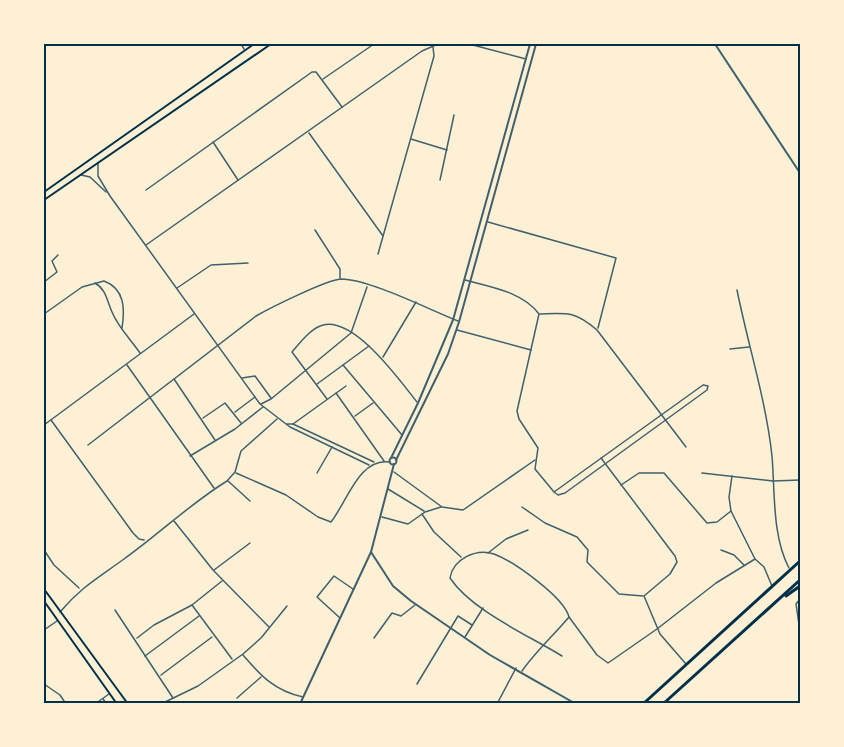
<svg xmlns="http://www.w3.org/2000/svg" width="844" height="747" viewBox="0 0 844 747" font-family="'Alegreya Sans',sans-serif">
<rect width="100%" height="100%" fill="#fdf0d5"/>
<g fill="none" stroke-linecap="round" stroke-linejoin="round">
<g stroke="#3f606c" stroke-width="1.5">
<polyline points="241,44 244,49"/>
<polyline points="469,44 526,59"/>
<polyline points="323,79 374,44"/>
<polyline points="309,133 383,236"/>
<polyline points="411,139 447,150"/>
<polyline points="213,142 238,180"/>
<polyline points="98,163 98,176 110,196 260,404 290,427 369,465"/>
<polyline points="81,175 90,177 106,192"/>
<polyline points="440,180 454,115"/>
<polyline points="146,190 312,72 316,72 342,107"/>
<polyline points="488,222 616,258 598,328"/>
<polyline points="315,230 340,269 340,278"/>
<polyline points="146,245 422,51 438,44"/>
<polyline points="378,254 434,56 433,47"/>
<path d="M465 280C491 287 523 292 539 314L517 411 519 419 538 448 535 469 554 492 558 495 565 493 707 390 708 386 703 385 554 492"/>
<polyline points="44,282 57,272 52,261 58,255"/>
<path d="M95 283C106 289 107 301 112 312 118 327 131 340 140 353"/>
<polyline points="177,288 211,265 248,263"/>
<path d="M737 290C748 345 766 400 772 456 775 491 772 536 789 568"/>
<path d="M44 314 82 287 104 281C125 289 125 309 122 328"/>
<path d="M540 314C568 313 575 311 597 330L686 447"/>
<polyline points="457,330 531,350"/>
<polyline points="730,349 749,347"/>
<polyline points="383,357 416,302"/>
<polyline points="127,365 214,488"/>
<polyline points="343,365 402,435"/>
<polyline points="242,378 255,376 271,398"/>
<polyline points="174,379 215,440"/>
<polyline points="317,384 369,346"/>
<polyline points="44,386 45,388"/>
<polyline points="336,393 384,461"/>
<path d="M327 399 292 352C300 343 311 328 323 325 355 317 400 381 417 402"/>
<polyline points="261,404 271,399 351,333 367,287"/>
<polyline points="235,412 255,397"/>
<polyline points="355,416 373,403"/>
<polyline points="203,418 225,403 241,423"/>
<polyline points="51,420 133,533 139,539 144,540"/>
<polyline points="287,424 293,424 346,386"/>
<polyline points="293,424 374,462"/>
<polyline points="44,425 194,314"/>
<path d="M88 445 256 316C270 308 326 280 341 279 369 279 430 310 458 321"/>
<polyline points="190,456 235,429 263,407"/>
<polyline points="601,458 675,556 677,562 670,574 644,596 660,634 686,664"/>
<polyline points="394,472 442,507 463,510 535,460"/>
<path d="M236 473 286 495 318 517 331 522C347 502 359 457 390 462"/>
<polyline points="317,473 332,447"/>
<polyline points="702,473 773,481 800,480"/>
<polyline points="732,476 729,497 731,511 755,559 764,567 772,586"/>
<polyline points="228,481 250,501"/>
<polyline points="621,485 639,473 664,473 707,523 717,522 731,511"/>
<polyline points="388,489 424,511"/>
<polyline points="522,507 545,523 577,537 588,550 587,562 619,594 643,596"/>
<polyline points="422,514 434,532 461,557"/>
<polyline points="382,517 408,524 425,512 441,507"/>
<polyline points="174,521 213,570 269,627"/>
<polyline points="44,550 54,565 79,588"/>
<polyline points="721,550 734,555 744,565"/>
<polyline points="488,553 506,539 528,530"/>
<polyline points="214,570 250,543"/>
<polyline points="800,599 796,604 800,631"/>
<polyline points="192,605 232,659"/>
<polyline points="115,610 173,698"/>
<path d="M60 612C81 587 98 578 124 559 159 534 191 503 227 481L235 472 241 451 277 419"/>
<polyline points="569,617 597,655 608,663 657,629 716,583 755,559"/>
<polyline points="340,618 317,597 334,576 353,589"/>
<polyline points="44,630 57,621"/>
<polyline points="465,637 483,608"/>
<polyline points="137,638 154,625 192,605 222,581"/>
<polyline points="374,638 392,613 401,616 415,605"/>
<path d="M243 655C261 676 275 691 303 697"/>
<polyline points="145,656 199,616"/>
<path d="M522 671C536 651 554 635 569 617 564 597 513 561 494 554 476 548 453 559 450 578 472 611 528 635 562 656"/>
<polyline points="161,675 212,637"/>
<polyline points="44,684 60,695 66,704"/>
<polyline points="417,684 458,616 472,625"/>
<polyline points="237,698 261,677"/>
<polyline points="103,699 107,704"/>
<polyline points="95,704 109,694"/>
<polyline points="161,704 198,686 243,654 261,638 287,606"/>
<polyline points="497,704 516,668"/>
</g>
<g stroke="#3f606c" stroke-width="2">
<polyline points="715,44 800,173"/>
<circle cx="393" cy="461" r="3.5"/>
<polyline points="391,458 418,403 453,320 530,44"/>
<polyline points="396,460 448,354 459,322 536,44"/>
<polyline points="371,552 393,586 411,601 490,655 576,704"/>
<polyline points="300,704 371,552 394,464"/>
</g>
<g stroke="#003049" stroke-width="2">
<polyline points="44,589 128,704"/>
<polyline points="44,601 117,704"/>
</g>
<g stroke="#003049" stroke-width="2">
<polyline points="44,192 254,44"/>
<polyline points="44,200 271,44"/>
</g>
<g stroke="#003049" stroke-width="3">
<polyline points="786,596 800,586"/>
<polyline points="643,704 800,561"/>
<polyline points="663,704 800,580"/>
</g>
</g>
<rect width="844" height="747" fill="none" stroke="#fdf0d5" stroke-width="90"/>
<rect x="45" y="45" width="754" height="657" fill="none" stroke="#003049" stroke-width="2"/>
</svg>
